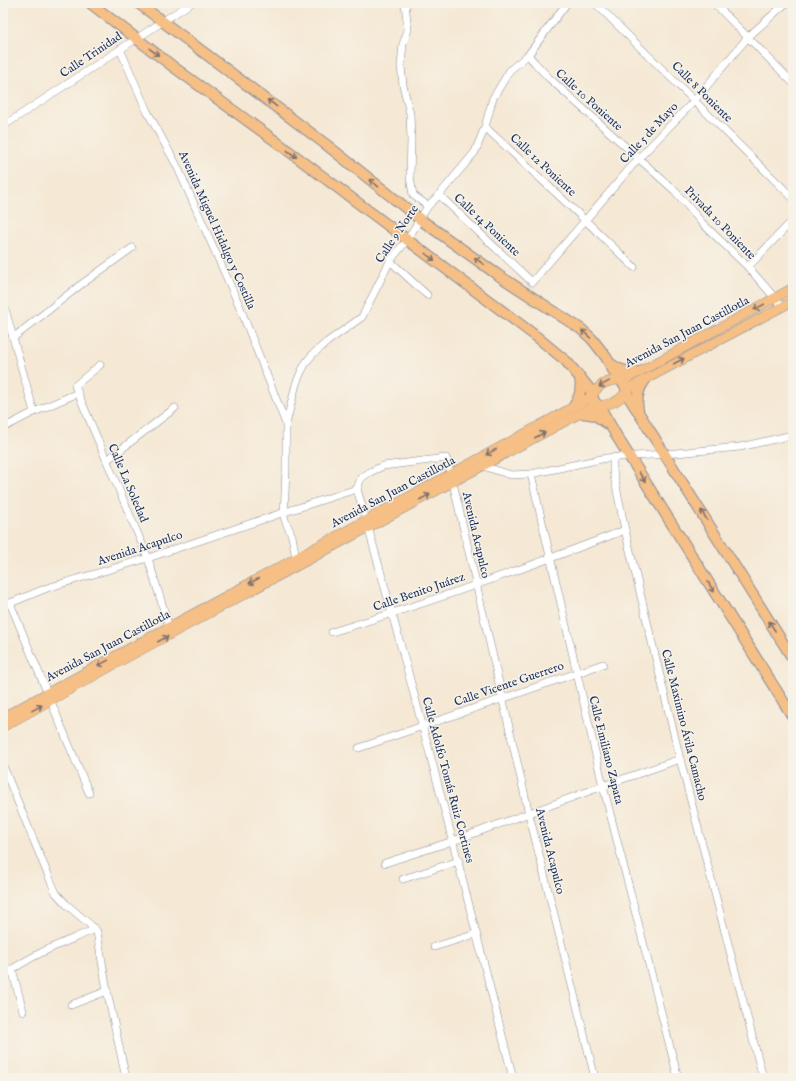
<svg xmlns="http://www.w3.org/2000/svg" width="796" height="1081" viewBox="0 0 796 1081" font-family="'IM FELL English',serif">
<rect width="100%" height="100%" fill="#f7f3e8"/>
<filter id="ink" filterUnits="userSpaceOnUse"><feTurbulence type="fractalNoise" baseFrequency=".025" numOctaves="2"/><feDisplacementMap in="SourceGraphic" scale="8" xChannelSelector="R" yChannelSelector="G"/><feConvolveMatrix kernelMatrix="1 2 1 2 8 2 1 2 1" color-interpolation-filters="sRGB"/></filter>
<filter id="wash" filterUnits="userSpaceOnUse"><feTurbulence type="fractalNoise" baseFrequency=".012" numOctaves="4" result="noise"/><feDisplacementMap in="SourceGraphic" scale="16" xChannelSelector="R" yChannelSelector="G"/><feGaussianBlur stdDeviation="0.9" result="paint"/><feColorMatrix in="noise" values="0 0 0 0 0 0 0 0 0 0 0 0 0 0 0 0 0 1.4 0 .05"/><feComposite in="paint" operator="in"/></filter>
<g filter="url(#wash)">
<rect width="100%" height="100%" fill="#f5e8d4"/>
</g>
<g filter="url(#ink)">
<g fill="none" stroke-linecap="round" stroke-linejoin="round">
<g stroke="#888c99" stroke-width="8">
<g id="minor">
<polyline points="405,3 408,30 403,44 401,66 403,85 410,114 411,139 410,177 413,195 428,206"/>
<polyline points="595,3 793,198"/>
<polyline points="714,3 793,83"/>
<polyline points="120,49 147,111 177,166 239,305 286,424"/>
<polyline points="528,55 535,63 549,78 675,191 702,223 748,267 782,306"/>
<polyline points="3,126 191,3"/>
<polyline points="485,127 585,220 634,267"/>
<polyline points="439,195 532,282 638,159 695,100 748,37 786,3"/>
<polyline points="390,261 427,295"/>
<polyline points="748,267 793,220"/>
<polyline points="3,302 34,412"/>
<polyline points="13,338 79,286 132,248"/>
<polyline points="100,365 77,384 75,386 148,558 169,627"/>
<polyline points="3,428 34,412 78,393"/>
<polyline points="613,457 613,471 625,530 680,759 763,1078"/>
<polyline points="107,460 175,408"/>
<polyline points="483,466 511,475 531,474 606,458 665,454 740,447 793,435"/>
<polyline points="531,474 603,786 678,1078"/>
<polyline points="357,489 361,478 370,472 383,466 446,458 451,474 529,814 595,1078"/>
<path d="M357 489C372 540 386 591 400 643 440 787 476 933 513 1078"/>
<polyline points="296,558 292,536 285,520 284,516 286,469 286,424 296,384 301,372 307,361 313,354 327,342 362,317 390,261 407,240 428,206 439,195 475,152 485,127 493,98 501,85 510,70 528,55 567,3"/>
<polyline points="10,603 89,793"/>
<polyline points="3,606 47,588 148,558 285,512 344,493 357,489"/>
<path d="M332 632C431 602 529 567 625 530"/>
<polyline points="359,748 603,664"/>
<polyline points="3,766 46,870 56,893 66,904 95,929 97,932 107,991 126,1078"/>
<polyline points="385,863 453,841 603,786 680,759"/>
<polyline points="403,879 459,861"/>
<polyline points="434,947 476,934"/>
<polyline points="12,969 23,1011"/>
<path d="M3 975C17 966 33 956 49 949 64 942 80 936 95 929"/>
<polyline points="71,1005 107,991"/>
</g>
</g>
<g stroke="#888c99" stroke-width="10">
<g id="major">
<path d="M3 717 451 474 586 400C593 395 597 386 605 383 613 379 621 381 628 378L793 288"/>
<path d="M3 727 126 658 592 407C599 404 607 406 614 402 622 399 626 391 633 386L793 301"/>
</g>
</g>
<g stroke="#888c99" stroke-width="12">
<g id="highway">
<polyline points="90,3 175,68 274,140 537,337 566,361 588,387 591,391 594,401 601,409 619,440 793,717"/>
<polyline points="138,3 328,146 421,220 498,275 581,329 592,339 606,357 617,377 625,385 627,394 630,399 793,659"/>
<path d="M611 364C620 371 628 373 639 372"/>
<path d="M574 406C580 396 582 389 580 377"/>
<path d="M638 410C636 399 638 389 645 380"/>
<polyline points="582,413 595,415 608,424"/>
</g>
</g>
<use href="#minor" stroke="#fff" stroke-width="7"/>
<use href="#major" stroke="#f5bf86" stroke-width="9"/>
<use href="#highway" stroke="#f5bf86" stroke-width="10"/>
</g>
<defs><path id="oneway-shaft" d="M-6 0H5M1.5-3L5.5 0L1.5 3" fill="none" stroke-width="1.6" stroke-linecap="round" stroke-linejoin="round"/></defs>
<g stroke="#7d7070">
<use href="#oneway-shaft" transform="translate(154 52) rotate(37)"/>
<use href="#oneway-shaft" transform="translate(272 103) rotate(-143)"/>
<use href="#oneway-shaft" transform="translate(292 154) rotate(37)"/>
<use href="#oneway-shaft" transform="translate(374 183) rotate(-141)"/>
<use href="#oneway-shaft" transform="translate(430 257) rotate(37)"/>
<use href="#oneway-shaft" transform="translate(479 261) rotate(-145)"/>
<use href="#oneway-shaft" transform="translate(759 307) rotate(152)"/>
<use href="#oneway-shaft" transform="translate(586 334) rotate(-138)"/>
<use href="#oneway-shaft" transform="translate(679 361) rotate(-28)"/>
<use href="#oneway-shaft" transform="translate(604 384) rotate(151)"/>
<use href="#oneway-shaft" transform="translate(540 435) rotate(-28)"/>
<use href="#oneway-shaft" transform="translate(491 452) rotate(151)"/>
<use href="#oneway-shaft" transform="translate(642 477) rotate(58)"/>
<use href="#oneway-shaft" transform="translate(425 497) rotate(-28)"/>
<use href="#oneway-shaft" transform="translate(704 515) rotate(-122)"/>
<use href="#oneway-shaft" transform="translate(254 581) rotate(151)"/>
<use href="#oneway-shaft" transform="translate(711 587) rotate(58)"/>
<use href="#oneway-shaft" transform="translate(772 626) rotate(-122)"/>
<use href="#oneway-shaft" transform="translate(163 639) rotate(-28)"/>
<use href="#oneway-shaft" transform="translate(103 663) rotate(152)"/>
<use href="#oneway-shaft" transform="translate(37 708) rotate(-29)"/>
</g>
</g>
<g text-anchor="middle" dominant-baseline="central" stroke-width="3" stroke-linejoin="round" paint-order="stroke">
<g font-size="12" fill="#1b2f5e" stroke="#f7f3e8">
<text transform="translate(91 55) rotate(-34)">Calle Trinidad</text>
<text transform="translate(702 92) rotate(45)">Calle 8 Poniente</text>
<text transform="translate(589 100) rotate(42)">Calle 10 Poniente</text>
<text transform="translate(649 133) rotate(-47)">Calle 5 de Mayo</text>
<text transform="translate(543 165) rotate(43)">Calle 12 Poniente</text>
<text transform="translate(720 223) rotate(46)">Privada 10 Poniente</text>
<text transform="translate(487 225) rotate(43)">Calle 14 Poniente</text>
<text transform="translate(217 230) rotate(66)">Avenida Miguel Hidalgo y Costilla</text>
<text transform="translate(397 234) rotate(-56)">Calle 9 Norte</text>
<text transform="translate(687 332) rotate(-28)">Avenida San Juan Castillotla</text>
<text transform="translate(128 483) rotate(67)">Calle La Soledad</text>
<text transform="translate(393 492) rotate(-28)">Avenida San Juan Castillotla</text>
<text transform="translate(476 535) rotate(77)">Avenida Acapulco</text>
<text transform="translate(140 548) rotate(-18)">Avenida Acapulco</text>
<text transform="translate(419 592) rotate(-19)">Calle Benito Juárez</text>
<text transform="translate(108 646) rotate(-28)">Avenida San Juan Castillotla</text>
<text transform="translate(509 684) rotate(-19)">Calle Vicente Guerrero</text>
<text transform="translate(684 725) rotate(76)">Calle Maximino Ávila Camacho</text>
<text transform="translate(606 750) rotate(76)">Calle Emiliano Zapata</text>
<text transform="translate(448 780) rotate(75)">Calle Adolfo Tomás Ruiz Cortines</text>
<text transform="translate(550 851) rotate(76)">Avenida Acapulco</text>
</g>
</g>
<rect width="796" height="1081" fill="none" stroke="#f7f3e8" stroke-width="16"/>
</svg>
